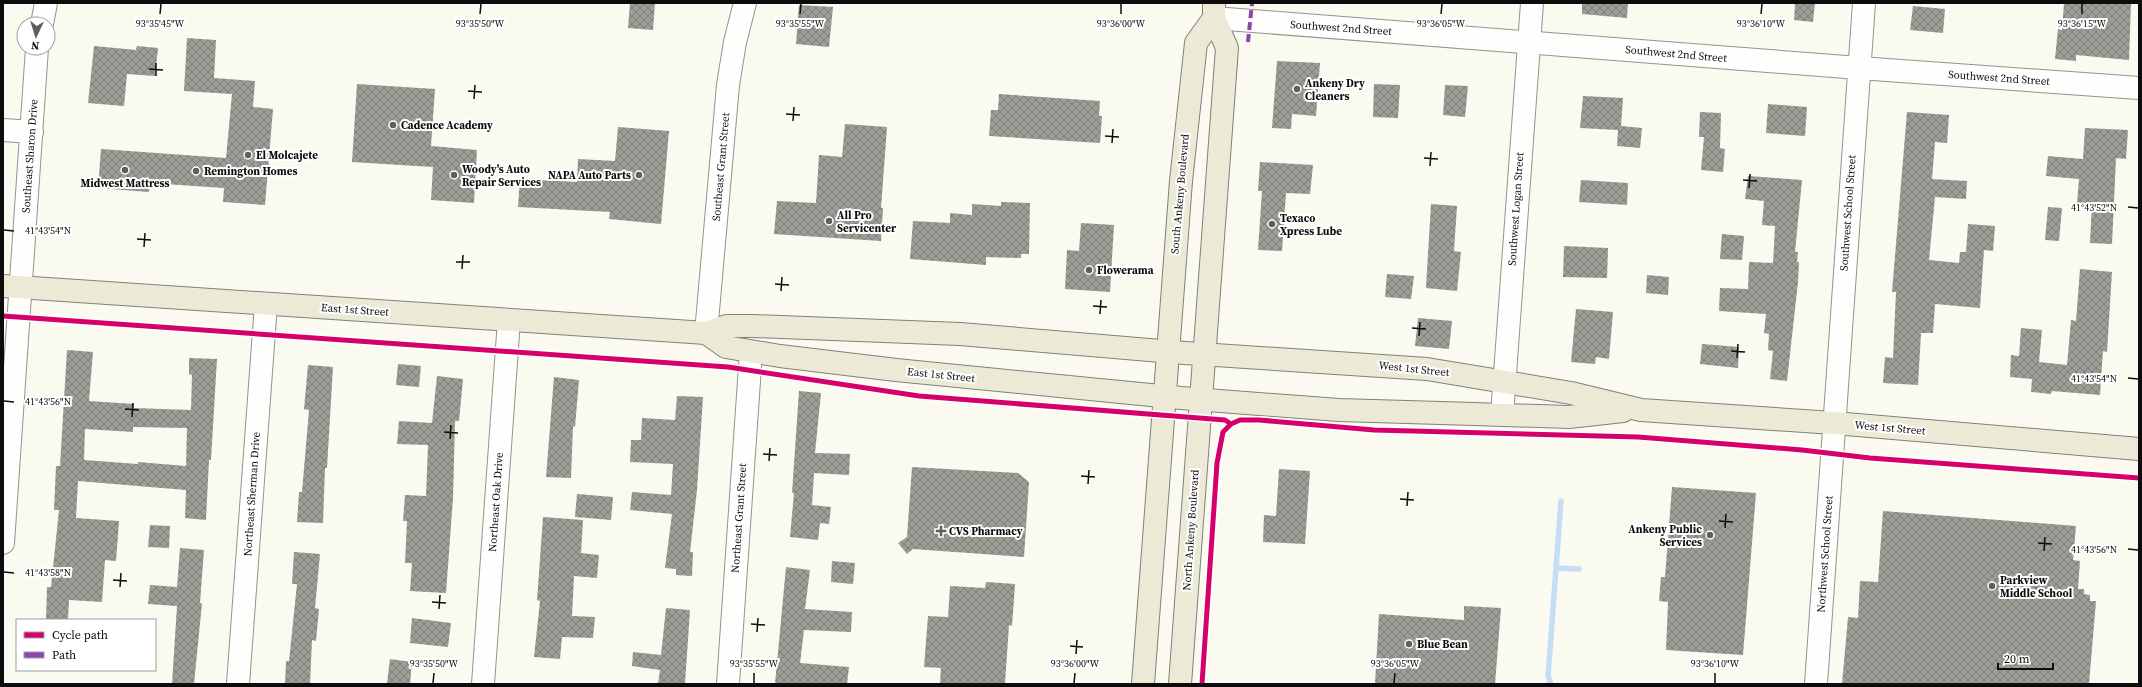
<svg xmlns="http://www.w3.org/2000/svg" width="2142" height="687" viewBox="0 0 2142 687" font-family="'Source Serif 4',serif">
<defs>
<pattern id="building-cross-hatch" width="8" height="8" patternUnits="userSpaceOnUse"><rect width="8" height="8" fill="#9d9c96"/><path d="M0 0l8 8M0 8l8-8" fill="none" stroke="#7e7e79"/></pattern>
</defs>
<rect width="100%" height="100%" fill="#fafaf0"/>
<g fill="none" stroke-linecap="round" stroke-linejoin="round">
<g stroke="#c6ddf5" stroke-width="5.5">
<polyline points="1557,568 1579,569"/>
<polyline points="1551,684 1548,676 1561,501"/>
</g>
</g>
<g fill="url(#building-cross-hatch)" fill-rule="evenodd">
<polygon points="630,3 655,3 653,30 628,28"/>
<polygon points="1582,3 1628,3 1627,18 1582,14"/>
<polygon points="1795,3 1815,3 1813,22 1794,20"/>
<polygon points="2064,3 2131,3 2129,60 2076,55 2076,61 2055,59 2058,29 2062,30"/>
<polygon points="799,5 833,7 829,47 796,44"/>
<polygon points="1913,6 1945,9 1943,33 1910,30"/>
<polygon points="187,38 216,40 214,78 255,81 253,107 273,109 265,205 223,202 224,188 150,183 149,192 98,188 101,149 226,158 232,94 184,91"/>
<polygon points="94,46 136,50 137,46 158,48 155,76 127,74 124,106 88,103"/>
<polygon points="1277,61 1320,63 1316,116 1292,114 1291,129 1272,128"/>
<polygon points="357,84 435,89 431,146 477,150 474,203 431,200 433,167 352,162"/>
<polygon points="1374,84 1400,85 1398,118 1373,117"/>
<polygon points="1445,85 1468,86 1465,117 1443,115"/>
<polygon points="999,94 1100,101 1099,116 1102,116 1100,143 989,136 991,110 998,110"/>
<polygon points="1583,96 1623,98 1621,126 1642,128 1640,148 1617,146 1618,130 1580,128"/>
<polygon points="1768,104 1807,107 1805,136 1766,133"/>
<polygon points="1700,112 1721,113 1720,148 1725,149 1723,172 1701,170 1704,137 1699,137"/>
<polygon points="1907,112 1949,115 1947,143 1935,142 1932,179 1967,181 1966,199 1935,197 1929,260 1959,263 1960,252 1966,252 1968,224 1995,226 1993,251 1984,250 1980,308 1935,304 1933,333 1921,333 1918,385 1883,383 1885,357 1893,358 1896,292 1892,292"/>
<polygon points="845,124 887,127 881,208 883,208 881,241 774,234 777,201 816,203 819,155 842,157"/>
<polygon points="618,127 669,131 661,224 609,219 610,212 518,207 520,179 577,182 578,159 615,161"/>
<polygon points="2085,128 2128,130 2126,159 2116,158 2112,244 2090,243 2092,203 2077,203 2079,179 2046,176 2048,156 2083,159"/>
<polygon points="1260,162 1313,165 1310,194 1286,193 1282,251 1258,250 1262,191 1258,191"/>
<polygon points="1748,176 1802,180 1795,252 1798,252 1797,262 1799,262 1798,282 1787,381 1770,379 1773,351 1768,350 1769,334 1764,333 1766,314 1719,311 1720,288 1748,289 1749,262 1773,263 1775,226 1762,225 1764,201 1745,199"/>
<polygon points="1581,180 1628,183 1627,205 1579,202"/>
<polygon points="1001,202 1030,203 1029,254 1021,254 1021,258 986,257 986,265 910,259 913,221 950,223 950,213 972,215 972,204 1001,206"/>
<polygon points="1431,204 1457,206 1454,251 1461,252 1457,291 1426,288"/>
<polygon points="2048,207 2062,208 2059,241 2045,240"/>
<polygon points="1081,223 1114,225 1110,292 1065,289 1067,250 1079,251"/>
<polygon points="1722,234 1744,236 1742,260 1720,259"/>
<polygon points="1564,246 1608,248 1607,278 1563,277"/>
<polygon points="2080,269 2112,272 2107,352 2103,351 2100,395 2052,391 2051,394 2031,392 2032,379 2010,377 2011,355 2019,356 2021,328 2042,330 2039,362 2067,365 2071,320 2076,321"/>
<polygon points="1387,274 1414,276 1411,299 1385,297"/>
<polygon points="1647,275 1669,277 1668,295 1646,293"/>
<polygon points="1576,309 1613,312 1609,359 1596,357 1595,364 1571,362"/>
<polygon points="1418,318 1452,321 1449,349 1415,346"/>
<polygon points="1702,344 1739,347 1738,368 1700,364"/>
<path d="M67 350 93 352 89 401 134 404V408L191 410 192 375 189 374V358L217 359 211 460H209L206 520 185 518 186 490 78 481 76 518 119 521 116 561 105 560 102 602 69 600 68 620H46L47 587H51L59 510H54L56 466H60ZM133 427 187 428 186 466 138 462V464L84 460 85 429 133 432Z"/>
<polygon points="398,364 421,366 419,387 396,385"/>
<polygon points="308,365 333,367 327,468 325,468 323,523 297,522 299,492 302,492 309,410 304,409"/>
<polygon points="437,376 463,379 459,421 455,421 453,498 446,593 410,591 412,563 405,563 407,521 403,521 405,495 426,496 428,445 397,444 399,421 432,423"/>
<polygon points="554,377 579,380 575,427 573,426 571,478 546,477"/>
<polygon points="799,391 821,393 815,453 850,454 849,475 814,473 812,505 831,507 829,524 820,523 818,540 790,537 794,493 792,493"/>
<polygon points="677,396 703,397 697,490 690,552 693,552 692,576 676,575 676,569 665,568 672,514 630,510 632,492 671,495 673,464 630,462 631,440 641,440 642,418 675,420"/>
<polygon points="912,467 1018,473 1029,482 1024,557 913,549 907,554 898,543 907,537"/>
<polygon points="1279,469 1310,471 1305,544 1263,542 1264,515 1276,516"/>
<polygon points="1672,487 1756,493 1743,655 1666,650 1668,602 1659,601 1661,577 1665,577"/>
<polygon points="577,494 613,497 611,520 575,517"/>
<polygon points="1883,511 2076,526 2073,560 2080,561 2078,589 2084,589 2084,594 2090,595 2090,601 2096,601 2089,684 1842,684 1848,617 1858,618 1860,581 1878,582"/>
<polygon points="543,517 583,520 581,553 599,555 597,578 574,576 572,616 595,617 593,638 562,637 560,659 534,657 540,601 537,600"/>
<polygon points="150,525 170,526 169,548 148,547"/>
<polygon points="180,548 204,550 200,603 202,603 194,684 172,684 177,606 148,604 150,585 177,587"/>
<polygon points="294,552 320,554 315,608 319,609 316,641 312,640 310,684 285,684 286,661 289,661 297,584 292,584"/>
<polygon points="832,561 855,563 853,584 831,582"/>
<polygon points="786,567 810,570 805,609 852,612 851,632 804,630 800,663 849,667 847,684 775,684"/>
<polygon points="986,582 1015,584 1012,626 1009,625 1005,684 940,684 941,668 924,667 928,616 948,617 950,586 985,588"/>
<polygon points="1464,606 1501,608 1495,684 1375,684 1379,614 1464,620"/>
<polygon points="666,608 690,610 685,684 658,684 660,670 632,666 633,652 661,655"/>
<polygon points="412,618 451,623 448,647 410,643"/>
<polygon points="390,659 412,662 410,684 387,683"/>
</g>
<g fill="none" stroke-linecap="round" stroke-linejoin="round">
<g stroke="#93938f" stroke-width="24">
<g id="minor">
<polyline points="1214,18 1859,68 2139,88"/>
<polyline points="42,24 46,3"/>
<polyline points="3,130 32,132"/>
<polyline points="706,333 728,85 735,42 745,3"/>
<polyline points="1502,415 1532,3"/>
<polyline points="3,543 37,48"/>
<polyline points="238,684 266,304"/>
<polyline points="483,684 509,320"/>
<polyline points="728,684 751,352"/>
<polyline points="1816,684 1864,3"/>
</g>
</g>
<g stroke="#80807c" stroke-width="24">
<g id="major">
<polyline points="3,286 706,333 727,326 753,326 960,334 1185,353 1427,369 1571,393 1641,410 1834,423 2139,449"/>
<polyline points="706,333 726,347 780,356 896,370 1181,398 1339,410 1474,414 1569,417 1623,411"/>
<polyline points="1143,684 1181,181 1196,43 1214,18"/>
<polyline points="1180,684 1227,48 1214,18 1214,3"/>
</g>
</g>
<use href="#minor" stroke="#fefefd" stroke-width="22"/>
<use href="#major" stroke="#ecead7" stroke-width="22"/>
<polyline stroke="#8e44ad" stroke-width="4" stroke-dasharray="8 4" stroke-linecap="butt" points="1248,42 1252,3"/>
<g stroke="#fff" stroke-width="8">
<g id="cycleway">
<polyline points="3,316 728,367 919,396 1199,418 1225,420 1231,424 1240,420 1259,420 1374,430 1638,437 1802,450 1870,458 2139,478"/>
<polyline points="1202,684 1217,463 1223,432 1231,424"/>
</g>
</g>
<use href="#cycleway" stroke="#d6006c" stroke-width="5"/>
</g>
<path fill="none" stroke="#0c0c0c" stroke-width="1.5" d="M160 14 161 4M480 14 481 4M800 14 801 4M1121 14V4M1441 14 1442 4M1761 14 1762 4M2082 14V4M149 69 163 70M156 76V63M468 91 482 92M474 99 475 85M786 114 800 115M793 121 794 107M1105 136 1119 137M1112 143 1113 129M1424 158 1438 159M1430 166 1431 152M1743 180 1757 181M1749 188 1750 174M2128 207 2138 208M4 230 14 231M137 239 151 240M144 247 145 233M456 262H470M462 269 463 255M775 284 789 285M781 291 782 277M1093 306 1107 307M1100 314 1101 300M1412 328 1426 329M1419 336 1420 322M1731 351 1745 352M1737 358 1738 344M2128 378 2138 379M4 401 14 402M125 409 139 410M132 417 133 403M444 432 458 433M450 439 451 425M763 454 777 455M769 461 770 448M1081 476 1095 477M1088 484 1089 470M1400 499 1414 500M1407 506 1408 492M1719 521 1733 522M1725 528 1726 514M2038 543 2052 544M2128 549 2138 550M2044 551 2045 537M4 572 14 573M113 580 127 581M120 587 121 573M432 602 446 603M439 609 440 595M751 624 765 625M757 632 758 618M1070 646 1083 647M1076 654 1077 640M433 683 434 673M754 683V673M1074 683 1075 673M1394 683 1395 673M1715 683V673"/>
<g fill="#5f5f5c" stroke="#fff" stroke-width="1.5">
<circle cx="1297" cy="89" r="4"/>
<circle cx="393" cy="125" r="4"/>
<circle cx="248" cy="155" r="4"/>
<circle cx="125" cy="170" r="4"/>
<circle cx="196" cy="171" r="4"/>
<circle cx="454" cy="175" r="4"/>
<circle cx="639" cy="175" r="4"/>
<circle cx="829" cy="221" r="4"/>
<circle cx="1272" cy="224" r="4"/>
<circle cx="1089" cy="270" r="4"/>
<path d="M939 525h4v4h4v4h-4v4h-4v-4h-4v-4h4z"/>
<circle cx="1710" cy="535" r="4"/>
<circle cx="1992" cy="586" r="4"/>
<circle cx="1409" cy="644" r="4"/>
</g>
<g text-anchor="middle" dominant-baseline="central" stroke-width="4" stroke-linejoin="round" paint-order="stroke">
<g font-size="11" fill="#0c0c0c" stroke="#fff">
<text transform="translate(1341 28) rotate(4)">Southwest 2nd Street</text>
<text transform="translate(1676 54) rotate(5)">Southwest 2nd Street</text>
<text transform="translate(1999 78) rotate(4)">Southwest 2nd Street</text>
<text transform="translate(30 156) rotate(-86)">Southeast Sharon Drive</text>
<text transform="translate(721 167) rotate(-85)">Southeast Grant Street</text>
<text transform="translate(1180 194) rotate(-85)">South Ankeny Boulevard</text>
<text transform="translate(1516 209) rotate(-86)">Southwest Logan Street</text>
<text transform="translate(1848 213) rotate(-86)">Southwest School Street</text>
<text transform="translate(355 310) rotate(4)">East 1st Street</text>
<text transform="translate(1414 369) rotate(6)">West 1st Street</text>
<text transform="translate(941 375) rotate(6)">East 1st Street</text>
<text transform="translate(1890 428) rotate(5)">West 1st Street</text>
<text transform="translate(252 494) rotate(-86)">Northeast Sherman Drive</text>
<text transform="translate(496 502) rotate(-86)">Northeast Oak Drive</text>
<text transform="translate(739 518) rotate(-86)">Northeast Grant Street</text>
<text transform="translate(1191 530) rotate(-86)">North Ankeny Boulevard</text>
<text transform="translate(1825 554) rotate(-86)">Northwest School Street</text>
</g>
<g font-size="11" font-weight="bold" fill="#0c0c0c" stroke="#fff" text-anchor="start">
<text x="1305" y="83">Ankeny Dry<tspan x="1305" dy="13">Cleaners</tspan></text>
<text x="401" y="125">Cadence Academy</text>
<text x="256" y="155">El Molcajete</text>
<text x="462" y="169">Woody's Auto<tspan x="462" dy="13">Repair Services</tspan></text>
<text x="204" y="171">Remington Homes</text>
<text x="631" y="175" text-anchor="end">NAPA Auto Parts</text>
<text x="125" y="183" text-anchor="middle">Midwest Mattress</text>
<text x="837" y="215">All Pro<tspan x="837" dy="13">Servicenter</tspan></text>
<text x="1280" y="218">Texaco<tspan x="1280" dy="13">Xpress Lube</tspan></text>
<text x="1097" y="270">Flowerama</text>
<text x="1702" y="529" text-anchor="end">Ankeny Public<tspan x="1702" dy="13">Services</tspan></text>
<text x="949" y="531">CVS Pharmacy</text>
<text x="2000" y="580">Parkview<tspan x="2000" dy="13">Middle School</tspan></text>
<text x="1417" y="644">Blue Bean</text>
</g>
</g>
<g font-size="10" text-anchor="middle" fill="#0c0c0c" stroke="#fff" stroke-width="4" stroke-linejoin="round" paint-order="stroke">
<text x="160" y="27">93°35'45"W</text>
<text x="480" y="27">93°35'50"W</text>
<text x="800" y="27">93°35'55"W</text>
<text x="1121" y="27">93°36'00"W</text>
<text x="1441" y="27">93°36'05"W</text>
<text x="1761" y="27">93°36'10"W</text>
<text x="2082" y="27">93°36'15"W</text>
<text x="2094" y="211">41°43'52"N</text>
<text x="48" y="234">41°43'54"N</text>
<text x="2094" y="382">41°43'54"N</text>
<text x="48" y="405">41°43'56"N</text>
<text x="2094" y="553">41°43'56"N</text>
<text x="48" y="576">41°43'58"N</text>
<text x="434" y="667">93°35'50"W</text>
<text x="754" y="667">93°35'55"W</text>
<text x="1075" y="667">93°36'00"W</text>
<text x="1395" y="667">93°36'05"W</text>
<text x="1715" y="667">93°36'10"W</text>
</g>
<rect width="2142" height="687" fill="none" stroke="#0c0c0c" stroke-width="8"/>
<rect x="16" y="619" width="140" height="52" fill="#ffffff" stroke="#9e9e9e"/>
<rect x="24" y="632" width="20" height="6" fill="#d6006c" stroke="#9e9e9e"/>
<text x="52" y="639" font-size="12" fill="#0c0c0c">Cycle path</text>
<rect x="24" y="652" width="20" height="6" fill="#8e44ad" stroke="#9e9e9e"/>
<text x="52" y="659" font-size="12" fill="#0c0c0c">Path</text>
<g transform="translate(36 36) rotate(184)"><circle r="19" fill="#ffffff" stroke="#9e9e9e"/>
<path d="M0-3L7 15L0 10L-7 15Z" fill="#5f5f5c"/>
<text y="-6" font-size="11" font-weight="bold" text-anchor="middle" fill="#0c0c0c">N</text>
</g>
<path d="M1998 663v6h55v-6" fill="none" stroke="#0c0c0c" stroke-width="2"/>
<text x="2004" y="663" font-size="12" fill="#0c0c0c" stroke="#ffffff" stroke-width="3" paint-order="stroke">20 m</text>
</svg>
